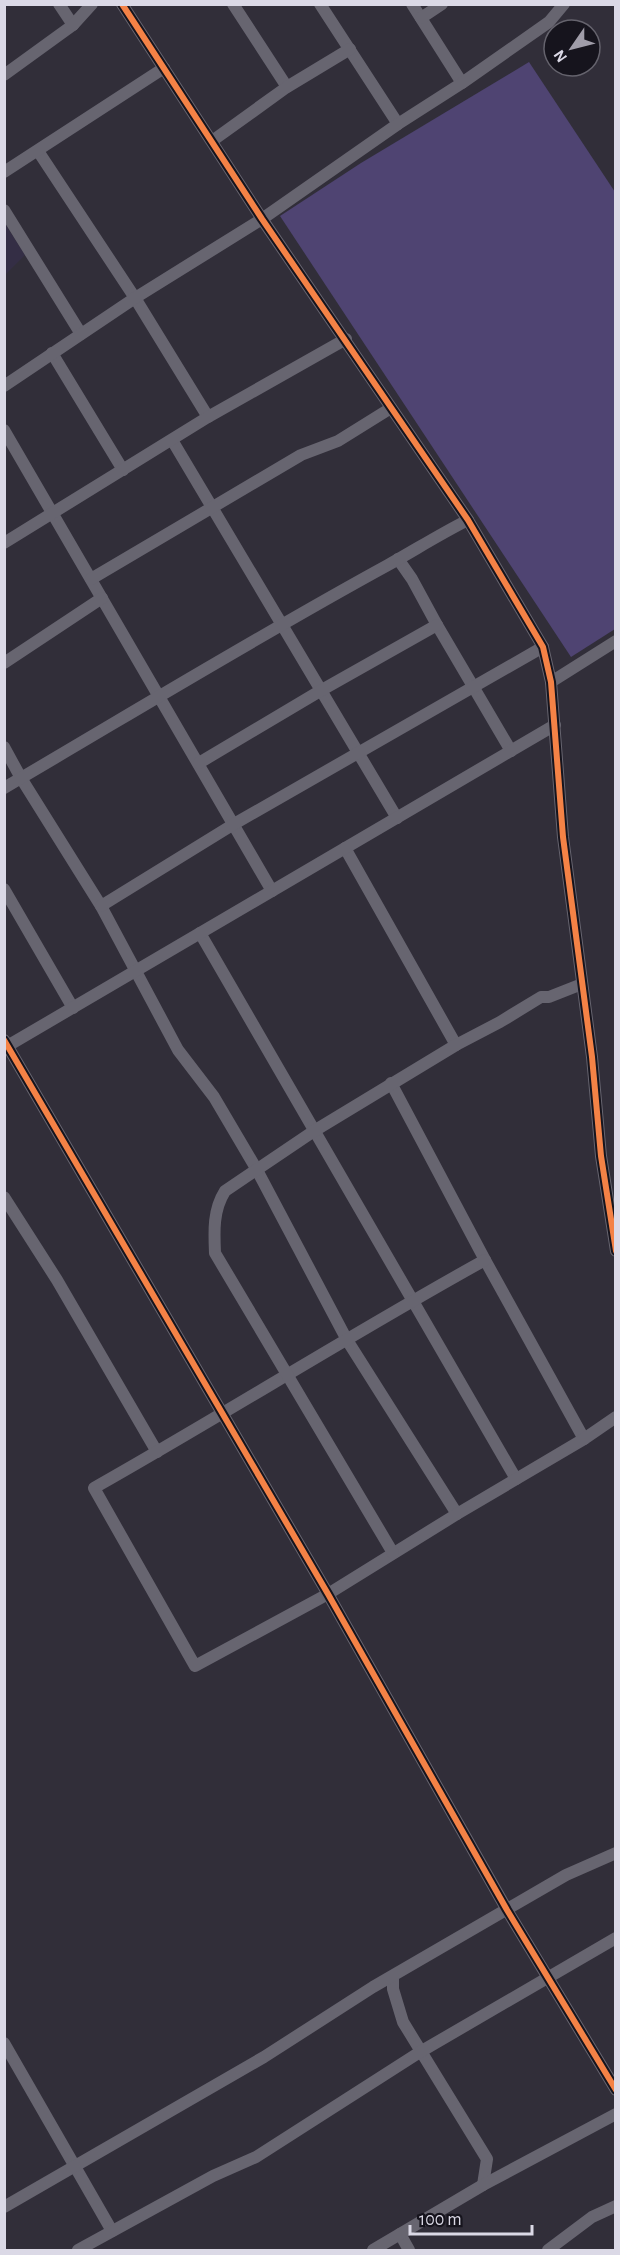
<svg xmlns="http://www.w3.org/2000/svg" width="620" height="2255" viewBox="0 0 620 2255" font-family="'Alegreya Sans',sans-serif">
<rect width="100%" height="100%" fill="#312e39"/>
<polygon fill="#342e45" points="4,222 25,255 5,275 4,274"/>
<polygon fill="#4f4472" points="529,62 615,192 615,629 571,657 280,216 361,163"/>
<g fill="none" stroke-linecap="round" stroke-linejoin="round">
<g stroke="#676570" stroke-width="12">
<polyline points="59,4 73,25"/>
<polyline points="122,4 262,219 468,520 543,647 551,682 563,837 592,1057 601,1156 616,1251"/>
<polyline points="233,4 287,87"/>
<polyline points="320,4 398,124"/>
<polyline points="412,4 462,83"/>
<polyline points="421,18 442,4"/>
<polyline points="4,75 73,25 92,4"/>
<polyline points="212,141 287,87 350,49"/>
<polyline points="38,151 135,298 208,417"/>
<polyline points="4,172 164,68"/>
<polyline points="4,210 81,334"/>
<polyline points="52,353 123,470"/>
<polyline points="4,386 135,298 262,219 398,124 462,83 549,22 564,4"/>
<polyline points="4,430 272,891"/>
<polyline points="172,440 397,818"/>
<polyline points="4,543 208,417 346,339"/>
<polyline points="398,559 412,579 437,625 511,751"/>
<polyline points="91,579 301,455 338,441 391,408"/>
<polyline points="4,663 102,598"/>
<polyline points="551,682 616,641"/>
<polyline points="4,747 21,778 101,906 178,1050 214,1097 257,1170 347,1340 457,1514"/>
<polyline points="199,763 320,691 437,625"/>
<path d="M4 788C132 713 258 636 388 565 415 550 440 534 468 520"/>
<polyline points="345,848 456,1045"/>
<polyline points="4,889 73,1008"/>
<polyline points="101,906 234,824 543,647"/>
<polyline points="200,933 516,1479"/>
<polyline points="4,1040 328,1594 507,1910 616,2090"/>
<polyline points="4,1048 555,725"/>
<polyline points="391,1083 485,1260 584,1439"/>
<polyline points="4,1197 57,1280 157,1452"/>
<path d="M485 1260C353 1333 225 1414 94 1488L195 1666 328 1594 457 1514 584 1439 616 1417"/>
<path d="M393 1553 215 1253C214 1231 213 1210 225 1191L314 1131 456 1045 500 1022 541 997H549L582 984"/>
<polyline points="393,1977 393,1989 403,2022 487,2159 483,2185"/>
<polyline points="4,2043 112,2231"/>
<polyline points="4,2207 264,2057 373,1987 566,1875 616,1853"/>
<polyline points="400,2234 409,2250"/>
<polyline points="78,2250 213,2176 256,2157 420,2052 616,1938"/>
<polyline points="373,2250 483,2185 616,2114"/>
<polyline points="548,2250 592,2217 616,2206"/>
</g>
<g stroke="#16141d" stroke-width="10">
<g id="cycleway">
<polyline points="122,4 262,219 468,520 543,647 551,682 563,837 592,1057 601,1156 616,1251"/>
<polyline points="4,1040 328,1594 507,1910 616,2090"/>
</g>
</g>
<use href="#cycleway" stroke="#f48246" stroke-width="6"/>
</g>
<rect width="620" height="2255" fill="none" stroke="#dbd9e6" stroke-width="12"/>
<g transform="translate(572 48) rotate(235)"><circle r="28" fill="#16141d" stroke="#65636d" stroke-width="1.5"/>
<path d="M0-4.5L10 22L0 15L-10 22Z" fill="#a09da9"/>
<text y="-9" font-size="16" font-weight="bold" text-anchor="middle" fill="#dbd9e6">N</text>
</g>
<path d="M410 2225v9h122v-9" fill="none" stroke="#dbd9e6" stroke-width="3"/>
<text x="419" y="2225" font-size="18" fill="#dbd9e6" stroke="#16141d" stroke-width="4.5" paint-order="stroke">100 m</text>
</svg>
